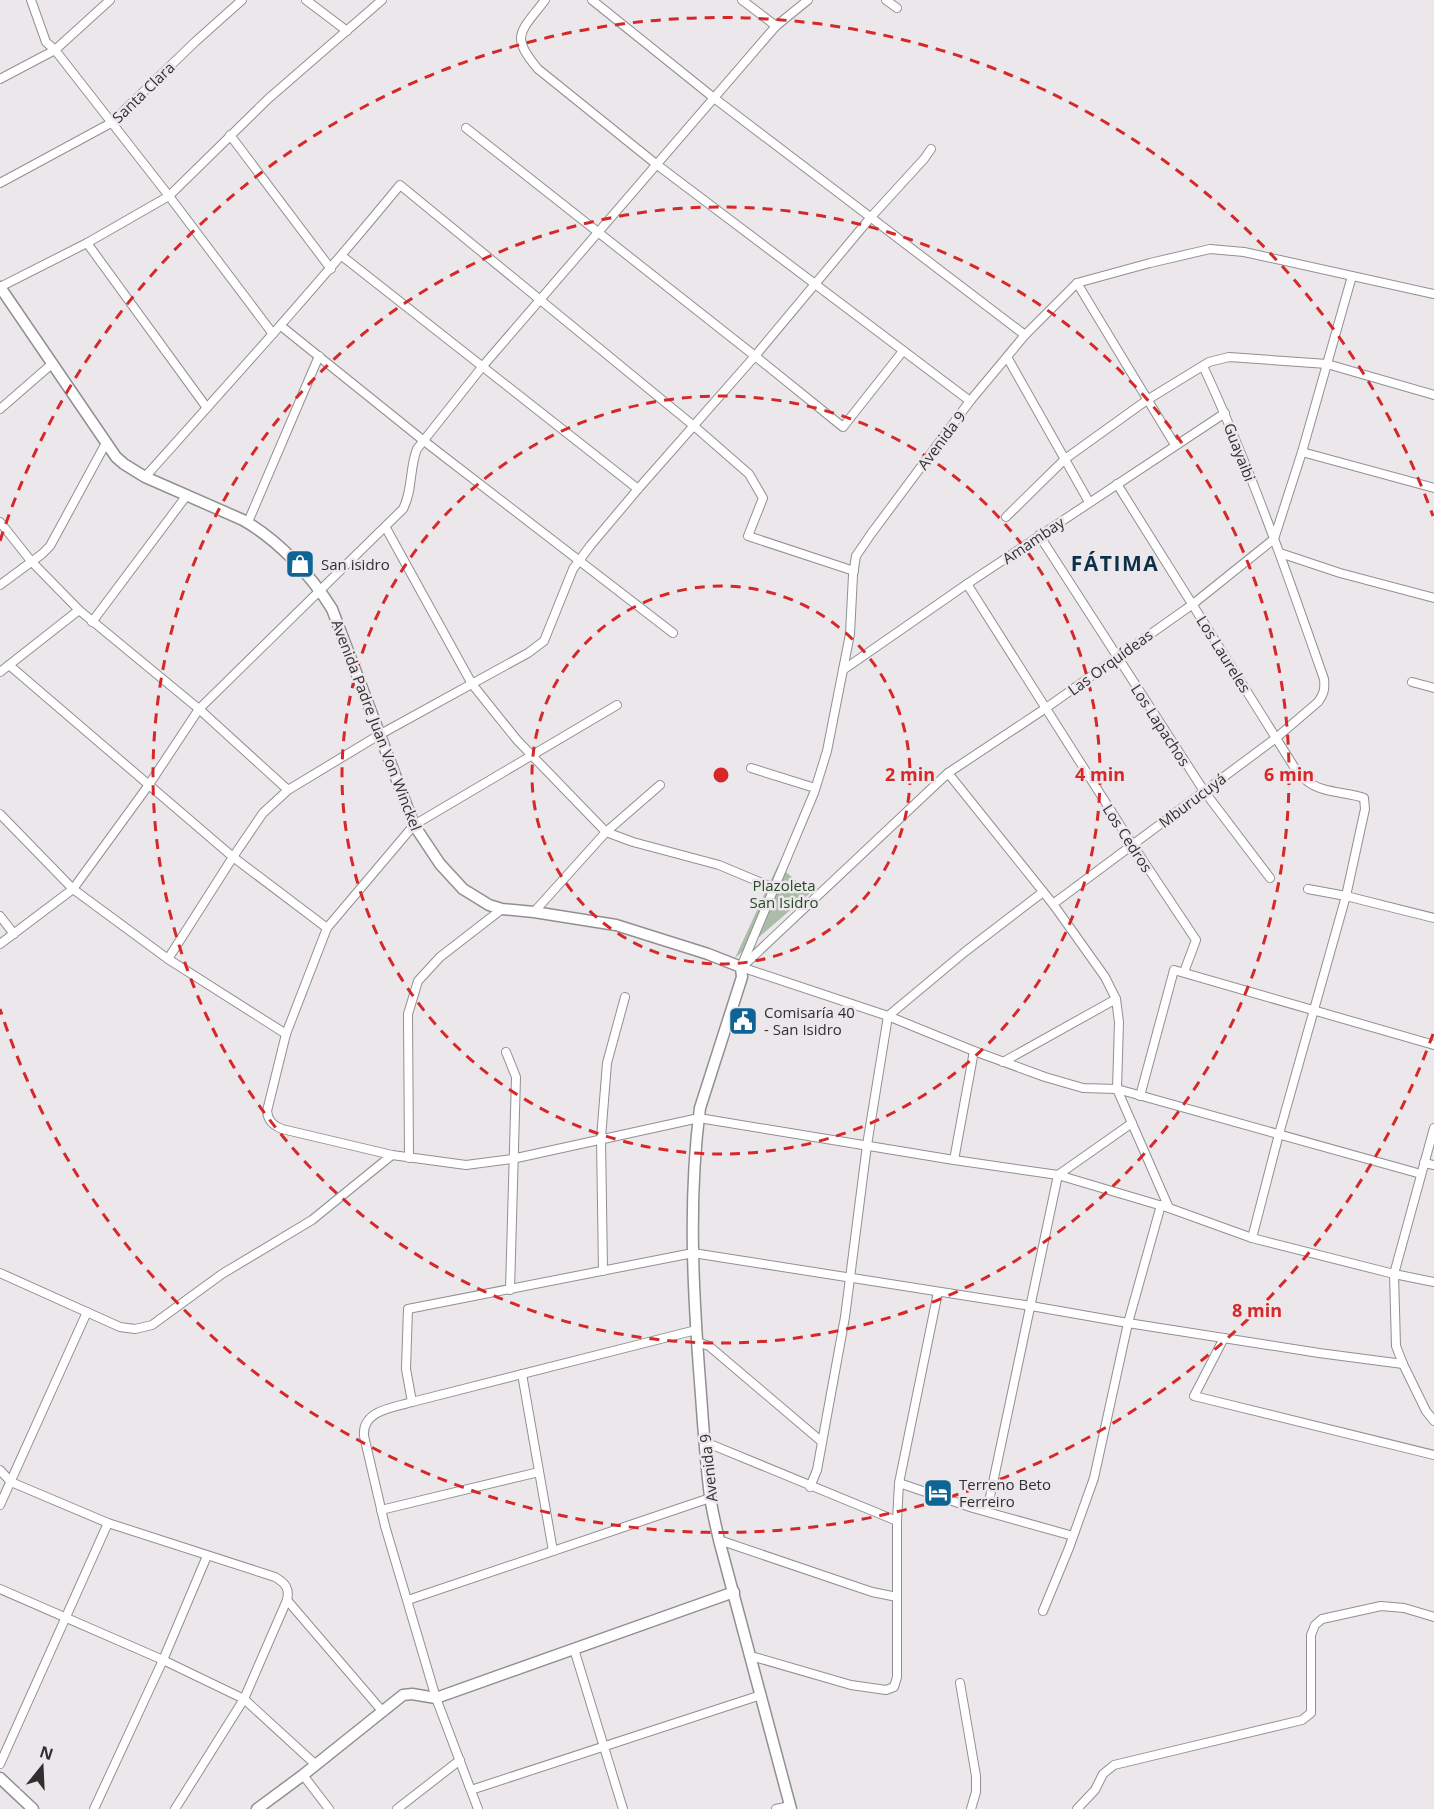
<svg xmlns="http://www.w3.org/2000/svg" width="1434" height="1809" viewBox="0 0 1434 1809" font-family="'Open Sans',sans-serif">
<rect width="100%" height="100%" fill="#ebe7eb"/>
<polygon fill="#aabda9" points="778,865 810,893 735,958"/>
<g fill="none" stroke-linecap="round" stroke-linejoin="round">
<g stroke="#928f92" stroke-width="10">
<g id="minor">
<polyline points="31,0 46,42 55,50 169,196 273,334"/>
<polyline points="306,0 347,31"/>
<path d="M545 0C521 32 509 35 538 69L656 164 970 401"/>
<polyline points="592,0 714,98 1025,335"/>
<polyline points="742,0 776,26"/>
<polyline points="886,0 897,8"/>
<polyline points="0,79 55,50 110,0"/>
<polyline points="466,128 755,356 843,427 903,351"/>
<polyline points="230,135 331,269"/>
<polyline points="0,183 111,123 195,42 242,0"/>
<polyline points="87,243 207,408"/>
<polyline points="342,256 638,489"/>
<polyline points="1077,283 1175,445"/>
<polyline points="0,287 87,243 169,196 268,99 382,0"/>
<polyline points="281,326 424,441 673,633"/>
<polyline points="1007,357 1089,502"/>
<polyline points="0,409 53,363"/>
<polyline points="1302,452 1434,488"/>
<path d="M145 477C231 381 318 285 400 185L694 426 749 474 763 498 748 536 854 571"/>
<path d="M1117 484 1296 770C1300 774 1303 778 1307 781 1321 793 1347 792 1364 798L1365 809 1346 896 1279 1134 1252 1238"/>
<polyline points="1006,517 1065,459 1147,400 1209,362 1229,357 1327,364 1434,395"/>
<polyline points="0,522 31,561 79,610 199,709 288,790"/>
<polyline points="248,522 319,356"/>
<polyline points="386,528 472,684 517,740 606,832 633,842 719,865 774,888"/>
<polyline points="1039,535 1204,791 1270,878"/>
<polyline points="1280,553 1340,573 1434,598"/>
<polyline points="967,584 1132,844 1196,940 1184,972"/>
<polyline points="0,585 42,554 50,546 106,443"/>
<polyline points="92,622 187,495"/>
<polyline points="9,665 233,857 327,928"/>
<polyline points="843,670 967,584 1225,413"/>
<polyline points="0,672 79,610"/>
<polyline points="1412,682 1434,688"/>
<path d="M617 705 414 825 327 928 286 1034 267 1111C268 1121 273 1125 282 1129L392 1155 466 1165 512 1159 699 1118 954 1160 1058 1175 1169 1208 1252 1238 1394 1274 1434 1282"/>
<polyline points="751,768 815,788"/>
<polyline points="948,773 1053,904 1105,977 1116,999 1119,1022 1117,1089 1169,1208"/>
<polyline points="0,814 73,889 168,959 286,1034"/>
<polyline points="1308,889 1346,896 1434,918"/>
<path d="M1053 904 1276 738 1318 702C1324 694 1325 689 1324 679 1287 573 1250 467 1203 366"/>
<polyline points="534,912 606,832 660,785"/>
<polyline points="0,916 14,934"/>
<path d="M0 944 73 889 148 786 199 709 403 509C413 490 409 469 417 449L482 367 776 26 808 0"/>
<polyline points="168,959 233,857 263,813 288,790 379,735 528,653 544,641 573,569 590,546 638,489 755,356 871,217 924,159 931,149"/>
<polyline points="744,965 948,773 1046,708 1193,604 1274,539 1302,452 1352,276"/>
<polyline points="741,967 814,793 827,751 850,634 853,575 856,556 871,534 970,401 1025,335 1077,283 1150,263 1210,249 1244,252 1434,294"/>
<polyline points="741,967 888,1016 974,1051 1045,1077 1083,1088 1117,1089 1421,1174"/>
<polyline points="506,1052 516,1077 510,1290"/>
<polyline points="1003,1062 1116,999"/>
<polyline points="1140,1096 1174,970 1434,1045"/>
<polyline points="1434,1128 1394,1274 1396,1346 1403,1364 1426,1411 1434,1421"/>
<polyline points="409,1158 408,1014 418,981 440,957 502,909"/>
<polyline points="954,1160 974,1051"/>
<polyline points="1424,1163 1434,1165"/>
<polyline points="603,1271 601,1138 607,1063 625,997"/>
<polyline points="0,1273 120,1327 135,1329 152,1325 222,1274 312,1220 392,1155"/>
<polyline points="1224,1338 1194,1396 1434,1455"/>
<polyline points="697,1342 709,1346 822,1442"/>
<polyline points="522,1374 553,1551"/>
<polyline points="412,1402 406,1369 408,1309 693,1253 1031,1306 1128,1323 1319,1353 1403,1364"/>
<polyline points="705,1442 897,1521"/>
<path d="M0 1470 11 1482 108 1523 275 1577C285 1583 290 1588 287 1600L244 1699 175 1809"/>
<polyline points="899,1483 973,1508 1073,1536"/>
<polyline points="810,1487 817,1470 845,1317 867,1145 888,1016 966,951 1043,892"/>
<polyline points="0,1505 87,1312"/>
<polyline points="381,1510 539,1472"/>
<polyline points="987,1511 1058,1175 1132,1123"/>
<polyline points="719,1540 872,1592 897,1597"/>
<polyline points="0,1589 163,1660 244,1699 315,1764"/>
<polyline points="287,1600 383,1712"/>
<polyline points="408,1600 710,1498"/>
<polyline points="1043,1611 1069,1548 1094,1478 1128,1323 1161,1205"/>
<polyline points="574,1649 623,1809"/>
<polyline points="751,1656 851,1685 886,1690 894,1687 897,1677 897,1521 899,1483 938,1292"/>
<polyline points="960,1683 976,1776 976,1792 971,1809"/>
<polyline points="0,1764 108,1523"/>
<polyline points="303,1775 329,1809"/>
<polyline points="471,1790 761,1695"/>
<polyline points="94,1809 163,1660 207,1556"/>
<polyline points="397,1809 460,1760"/>
<path d="M478 1809 436 1698 385 1526 364 1436C362 1410 393 1408 412 1402L696 1330"/>
<polyline points="776,1809 790,1806"/>
<polyline points="1077,1809 1095,1790 1103,1774 1114,1765 1302,1720 1311,1713 1311,1635 1315,1625 1322,1619 1381,1606 1404,1608 1434,1617"/>
</g>
</g>
<g stroke="#928f92" stroke-width="13">
<g id="major">
<path d="M0 287 116 457 124 464 145 477 243 520C278 540 311 575 332 609L414 825 440 864 463 889 489 905 502 909 534 912 616 925 708 954 741 967 742 977 700 1108C688 1199 693 1291 700 1382 703 1420 705 1458 710 1496 712 1511 716 1526 719 1540L791 1809"/>
<polyline points="0,1778 33,1809"/>
<polyline points="257,1809 303,1775 403,1695 412,1694 436,1698 734,1592"/>
</g>
</g>
<use href="#minor" stroke="#fff" stroke-width="8"/>
<use href="#major" stroke="#fff" stroke-width="10"/>
</g>
<g fill="none" stroke="#d62828" stroke-width="3" stroke-dasharray="10 8">
<circle cx="721" cy="775" r="189"/>
<circle cx="721" cy="775" r="379"/>
<circle cx="721" cy="775" r="568"/>
<path d="M1433 1034A758 758 0 0 1 0 1009M0 541A758 758 0 0 1 1433 516"/>
</g>
<defs>
<g id="shop-square" transform="scale(1.5)"><rect x="-9" y="-9" width="18" height="18" rx="4" fill="#0e6495" stroke="#ebe7eb"/><path d="M-5-2.5h2.3a2.7 3.5 0 0 1 5.4 0H5L5.5 6h-11ZM-1.5-2.5h3a1.5 2.3 0 0 0-3 0Z" fill="#fff"/></g>
<g id="civic-square" transform="scale(1.5)"><rect x="-9" y="-9" width="18" height="18" rx="4" fill="#0e6495" stroke="#ebe7eb"/><path d="M-.6-6.5H3V-4.5H.6V-3L4-1V1h2V6H-6V1h2V-1L-.6-3ZM-1.2 2.5V6h2.4V2.5Z" fill="#fff"/></g>
<g id="hotel-square" transform="scale(1.5)"><rect x="-9" y="-9" width="18" height="18" rx="4" fill="#0e6495" stroke="#ebe7eb"/><path d="M-6-4.5h1.5V1H6V5H4.5V3h-9V5H-6ZM-4 0a1.8 1.8 0 1 1 3.6 0ZM.5 0V-2.5h3Q6-2.5 6 0Z" fill="#fff"/></g>
</defs>
<g fill-rule="evenodd">
<use href="#shop-square" x="300" y="564"/>
<use href="#civic-square" x="743" y="1021"/>
<use href="#hotel-square" x="938" y="1493"/>
</g>
<g text-anchor="middle" dominant-baseline="central" stroke-width="5" stroke-linejoin="round" paint-order="stroke">
<g font-size="15" fill="#313031" stroke="#ebe7eb">
<text transform="translate(143 92) rotate(-44)">Santa Clara</text>
<text transform="translate(941 440) rotate(-53)">Avenida 9</text>
<text transform="translate(1240 452) rotate(69)">Guayaibi</text>
<text transform="translate(1033 540) rotate(-34)">Amambay</text>
<text transform="translate(1224 654) rotate(58)">Los Laureles</text>
<text transform="translate(1110 662) rotate(-36)">Las Orquídeas</text>
<text transform="translate(377 725) rotate(69)">Avenida Padre Juan Von Winckel</text>
<text transform="translate(1161 725) rotate(57)">Los Lapachos</text>
<text transform="translate(1192 800) rotate(-37)">Mburucuyá</text>
<text transform="translate(1128 838) rotate(57)">Los Cedros</text>
<text transform="translate(708 1468) rotate(-96)">Avenida 9</text>
</g>
<g font-size="15" fill="#313031" stroke="#ebe7eb" text-anchor="start">
<text x="321" y="564">San isidro</text>
<text x="764" y="1012">Comisaría 40<tspan x="764" dy="17">- San Isidro</tspan></text>
<text x="959" y="1484">Terreno Beto<tspan x="959" dy="17">Ferreiro</tspan></text>
</g>
<g font-size="15" fill="#254925" stroke="#ebe7eb">
<text x="784" y="885">Plazoleta<tspan x="784" dy="17">San Isidro</tspan></text>
</g>
<g font-size="21" font-weight="bold" letter-spacing="1.5" fill="#0b3048" stroke="#ebe7eb">
<text x="1115" y="563">FÁTIMA</text>
</g>
</g>
<circle cx="721" cy="775" r="9" fill="#d62828" stroke="#ebe7eb" stroke-width="3"/>
<g font-size="18" text-anchor="middle" font-weight="bold" fill="#d62828" stroke="#ebe7eb" stroke-width="5" stroke-linejoin="round" paint-order="stroke">
<text x="910" y="781">2 min</text>
<text x="1100" y="781">4 min</text>
<text x="1289" y="781">6 min</text>
<text x="1257" y="1317">8 min</text>
</g>
<g transform="translate(42 1767) rotate(18)" stroke="#ebe7eb" stroke-width="4.5" paint-order="stroke">
<path d="M0-4.5L10 22L0 15L-10 22Z" fill="#313031"/>
<text y="-9" font-size="16" font-weight="bold" text-anchor="middle" fill="#313031">N</text>
</g>
</svg>
